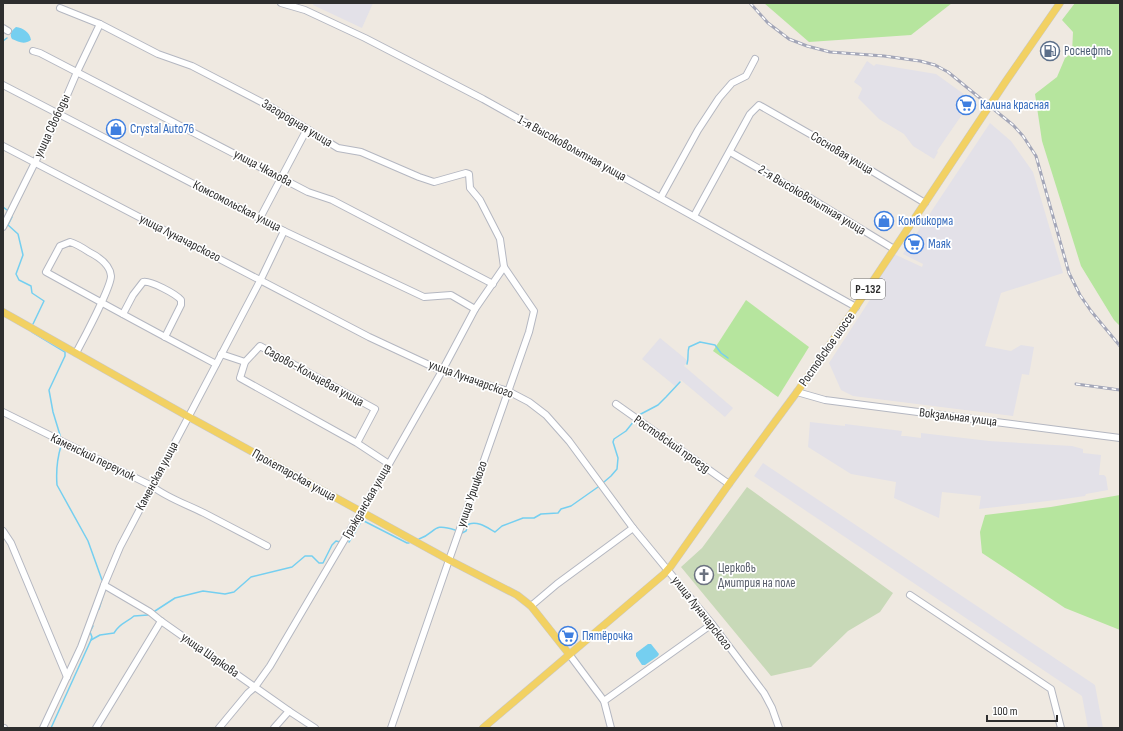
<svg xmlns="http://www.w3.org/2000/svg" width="1123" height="731" viewBox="0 0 1123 731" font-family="'Sofia Sans Condensed',sans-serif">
<rect width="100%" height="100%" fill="#efe9e1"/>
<g fill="#e3e1e8">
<polygon points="314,3 373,3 362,28 313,5"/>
<polygon points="867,61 874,66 876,64 936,74 972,100 937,151 938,152 934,159 913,146 904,134 879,119 858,98 862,89 861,87 854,82"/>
<polygon points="990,123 1011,141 1033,172 1063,273 1001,293 985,346 1011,351 1021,345 1034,347 1029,375 1022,374 1013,416 853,396 841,390 829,363 875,292 873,286 894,254 922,267 923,264 903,254"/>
<polygon points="660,338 688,361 684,366 733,408 725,417 681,380 675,386 642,359"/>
<polygon points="810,422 845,426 845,424 902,431 901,436 906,436 921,438 921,433 989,441 1072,446 1083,449 1083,453 1101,455 1099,475 1104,475 1106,477 1108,490 1086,494 1085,496 1064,499 979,509 981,496 942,492 939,518 894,498 896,482 851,474 808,447"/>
<polygon points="763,463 1095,685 1103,728 1088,728 1082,696 754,476"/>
</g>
<g fill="#b6e59e">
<polygon points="764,3 952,3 911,35 809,42"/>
<polygon points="1075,3 1120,3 1120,326 1114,320 1081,266 1042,141 1035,94 1057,77 1065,58 1072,53 1073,32 1062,20"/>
<polygon points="746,300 809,347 778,397 713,351"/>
<polygon points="1120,495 1120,630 1065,608 982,553 980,532 985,515 1051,507"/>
</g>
<polygon fill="#c8d9b8" points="747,487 893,593 880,612 848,631 811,667 771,676 681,567 702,548"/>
<g fill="#75cff0">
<path d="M16 27C23 28 30 32 31 40 24 45 19 42 12 39 9 34 12 30 16 27Z"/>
<polygon points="648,644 651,644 659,654 658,656 645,665 642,665 636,656 636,653"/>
</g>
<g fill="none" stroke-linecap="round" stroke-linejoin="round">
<g stroke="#75cff0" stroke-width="1.5">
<polyline points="3,41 7,38"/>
<polyline points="3,207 7,210"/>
<polyline points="12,217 8,225 18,234 23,255 16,274 19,280 31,286 32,293 44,301 33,324"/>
<polyline points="32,332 65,352 65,356 49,390 53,412 60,435 60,437"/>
<path d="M687 364C689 358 687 353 689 347L700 342 715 345 721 353 728 358"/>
<polyline points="639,415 658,405 666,397 680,382"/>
<path d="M58 443 61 446C57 459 56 472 57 485L88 541 102 580"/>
<polyline points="604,482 611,476 617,469 618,458 613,442 614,439 626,431 634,421"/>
<path d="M462 533 466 531 469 524C478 521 486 527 495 532L502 526 523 518H534L541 514 558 513 561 509 571 506 598 487"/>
<path d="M419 539C437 533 431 522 455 530"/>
<polyline points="349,542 362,520 407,543 409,543"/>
<polyline points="99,609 105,589"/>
<polyline points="155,611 175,598 203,591 225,594 234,592 251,577 292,567 305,556 312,556 319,563 323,563 332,545 336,541 340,542"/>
<polyline points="91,640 92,637 90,632 93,626"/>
<path d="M51 728 91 640 100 635 114 633C120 623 126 623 134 616L148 615"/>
</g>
<g stroke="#b4b7c1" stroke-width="8">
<g id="minor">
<polyline points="281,3 305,10 365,38 483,99 856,307"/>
<polyline points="60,8 100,24 158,54 192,66 271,107 338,148 361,152 419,177 434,182 466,173 469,174 470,188 480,200 500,239 504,267 534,311 529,332 449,560 391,728"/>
<polyline points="3,28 8,31"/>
<polyline points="33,51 40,53 308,192 332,200 493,284"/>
<polyline points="3,85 284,231 424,297 451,295 475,309"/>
<polyline points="3,146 369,337 442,371 508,391 529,402 546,415 569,441 633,528 712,624 764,693 772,708 779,728"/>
<polyline points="730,152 810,198 894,249"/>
<polyline points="661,197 698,130 719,98 732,83 746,76 755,59"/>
<polyline points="694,216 750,114 759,105 817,138 925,203"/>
<polyline points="260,218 307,129"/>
<polyline points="3,227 59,114 77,72 100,24"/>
<path d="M123 314 133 295 143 282C150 280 176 294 181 300V305L165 337"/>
<path d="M76 353C83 340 111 287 111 276 110 264 99 257 89 252 83 248 77 244 70 242L60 246 46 272C102 303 159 334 216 364"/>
<polyline points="221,354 245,362"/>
<polyline points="797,392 825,400 1120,438"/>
<polyline points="616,404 729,484"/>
<path d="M3 412 152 486C167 498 186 504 204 513 225 524 246 535 267 546"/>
<polyline points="357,443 375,409 260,346 245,362 240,378 357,443 389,464"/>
<polyline points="3,531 11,543 67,677"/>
<polyline points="104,585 150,612 161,621 289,711 315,728"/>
<polyline points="910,595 1051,689 1061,728"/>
<polyline points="531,606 557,584 633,528"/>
<polyline points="569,654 604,701 611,728"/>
<polyline points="604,701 712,624"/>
<polyline points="3,728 4,728"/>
<polyline points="43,728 81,647 104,585 120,547 261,279 284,231"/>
<polyline points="96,728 161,621"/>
<polyline points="219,728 248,693 255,687 270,666 389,464 442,371 475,309 504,267"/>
<polyline points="274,728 289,711"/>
</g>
</g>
<g stroke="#c9c9c9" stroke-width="8">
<g id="major">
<polyline points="3,312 189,417 449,560 517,595 531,606 569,654"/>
<polyline points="483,728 664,574 671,566 729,484 797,392 853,311 1006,81 1060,3"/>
</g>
</g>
<use href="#minor" stroke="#fff" stroke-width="6"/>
<use href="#major" stroke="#f2d163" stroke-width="7"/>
<g stroke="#a3a6b8" stroke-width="3">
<g id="rail">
<polyline points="750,3 768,23 789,39 807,46 830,52 884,56 920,61 935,65 948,72 1013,125 1023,136 1036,156 1069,273 1080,295 1091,311 1120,346"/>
<polyline points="1076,384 1120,390"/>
</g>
</g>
<use href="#rail" stroke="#fff" stroke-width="1.5" stroke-dasharray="4.5" stroke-linecap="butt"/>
</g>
<defs>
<g id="fuel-ring" transform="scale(1)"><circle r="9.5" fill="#fff" stroke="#5c6f8a" stroke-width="1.5"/><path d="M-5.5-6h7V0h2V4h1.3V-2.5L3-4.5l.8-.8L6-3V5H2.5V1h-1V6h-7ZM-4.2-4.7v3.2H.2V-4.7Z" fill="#5c6f8a"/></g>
<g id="supermarket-ring" transform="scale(1)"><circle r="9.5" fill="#fff" stroke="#3f7fe0" stroke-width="1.5"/><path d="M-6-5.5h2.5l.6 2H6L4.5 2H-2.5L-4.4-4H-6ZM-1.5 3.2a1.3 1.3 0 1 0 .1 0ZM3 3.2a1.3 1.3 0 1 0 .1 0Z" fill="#3f7fe0"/></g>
<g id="shop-ring" transform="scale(1)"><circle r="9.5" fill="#fff" stroke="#3f7fe0" stroke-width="1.5"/><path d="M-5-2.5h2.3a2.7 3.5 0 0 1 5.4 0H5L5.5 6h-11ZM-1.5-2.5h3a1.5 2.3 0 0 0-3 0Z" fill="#3f7fe0"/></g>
<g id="church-ring" transform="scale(1)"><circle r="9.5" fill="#fff" stroke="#6b7280" stroke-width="1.5"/><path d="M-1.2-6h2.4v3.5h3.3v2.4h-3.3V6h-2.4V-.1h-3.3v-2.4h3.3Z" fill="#6b7280"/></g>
</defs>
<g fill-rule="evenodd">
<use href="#fuel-ring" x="1050" y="51"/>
<use href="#supermarket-ring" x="966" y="105"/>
<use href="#shop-ring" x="116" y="129"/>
<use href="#shop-ring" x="884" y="221"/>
<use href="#supermarket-ring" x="914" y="244"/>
<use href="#church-ring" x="704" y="575"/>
<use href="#supermarket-ring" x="568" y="636"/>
</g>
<g text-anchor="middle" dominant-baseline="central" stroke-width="3.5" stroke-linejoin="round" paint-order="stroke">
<rect fill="#fff" stroke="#6d6d6d" stroke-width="1" x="851" y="279" width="34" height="20" rx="3"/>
<g font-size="12" font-weight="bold" fill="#2e2e2e">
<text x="868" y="289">Р-132</text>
</g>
<g font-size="13" fill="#4e5e75" stroke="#fff" text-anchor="start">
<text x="1064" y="51">Роснефть</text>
</g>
<g font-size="13" fill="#366cbe" stroke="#fff" text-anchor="start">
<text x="980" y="105">Калина красная</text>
<text x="130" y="129">Crystal Auto76</text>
<text x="898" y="221">Комбикорма</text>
<text x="928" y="244">Маяк</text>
<text x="582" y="636">Пятёрочка</text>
</g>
<g font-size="13" fill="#2e2e2e" stroke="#fff">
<text transform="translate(297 123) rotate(31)">Загородная улица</text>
<text transform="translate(52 126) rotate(-65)">улица Свободы</text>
<text transform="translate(572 148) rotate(29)">1-я Высоковольтная улица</text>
<text transform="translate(842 153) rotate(31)">Сосновая улица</text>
<text transform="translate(263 168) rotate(28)">улица Чкалова</text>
<text transform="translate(812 200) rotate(31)">2-я Высоковольтная улица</text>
<text transform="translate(237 206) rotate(27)">Комсомольская улица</text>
<text transform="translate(180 238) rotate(27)">улица Луначарского</text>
<text transform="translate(827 349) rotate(-55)">Ростовское шоссе</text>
<text transform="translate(314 376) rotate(29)">Садово-Кольцевая улица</text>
<text transform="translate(471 379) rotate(20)">улица Луначарского</text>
<text transform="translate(958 417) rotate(7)">Вокзальная улица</text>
<text transform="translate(672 444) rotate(35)">Ростовский проезд</text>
<text transform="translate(93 457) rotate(26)">Каменский переулок</text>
<text transform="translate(294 475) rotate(29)">Пролетарская улица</text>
<text transform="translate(157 476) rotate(-62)">Каменская улица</text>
<text transform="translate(472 494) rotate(-71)">улица Урицкого</text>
<text transform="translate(367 501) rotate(-60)">Гражданская улица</text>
<text transform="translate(702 613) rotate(52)">улица Луначарского</text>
<text transform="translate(210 655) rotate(35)">улица Шаркова</text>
</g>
<g font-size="13" fill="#5b616d" stroke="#fff" text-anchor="start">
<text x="718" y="568">Церковь<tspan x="718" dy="15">Дмитрия на поле</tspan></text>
</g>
</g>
<rect width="1123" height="731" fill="none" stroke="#2e2e2e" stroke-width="8"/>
<path d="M987 715v6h70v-6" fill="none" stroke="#2e2e2e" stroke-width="2"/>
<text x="993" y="715" font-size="12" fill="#2e2e2e" stroke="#ffffff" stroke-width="3" paint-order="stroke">100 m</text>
</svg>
